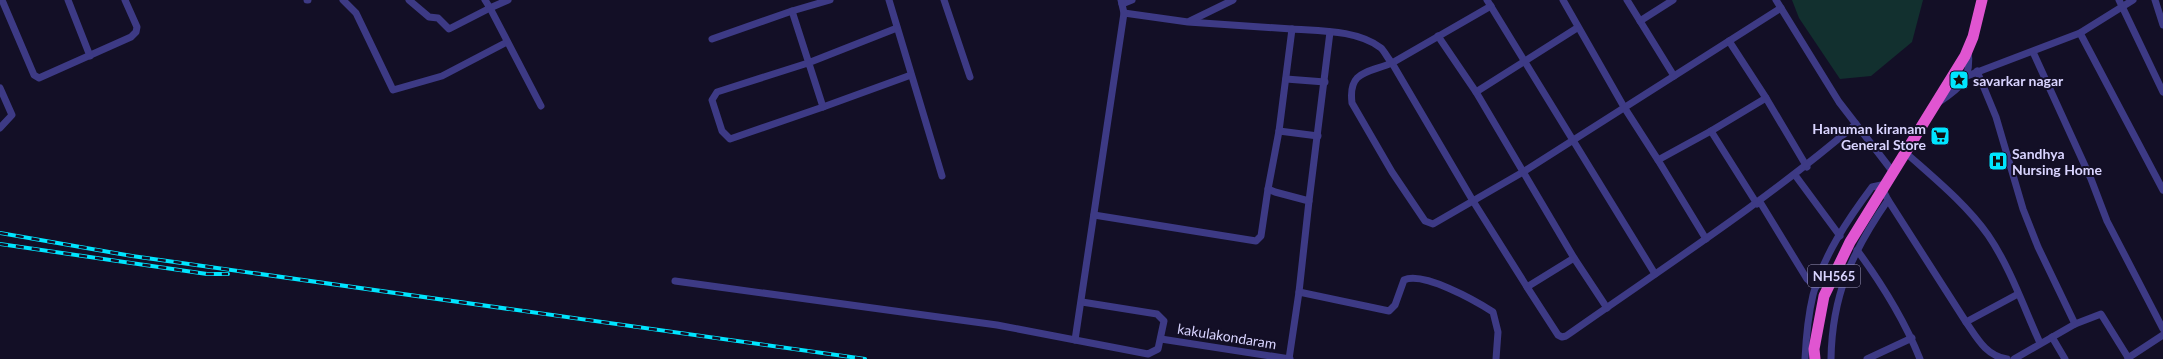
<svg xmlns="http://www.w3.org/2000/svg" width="2163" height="359" viewBox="0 0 2163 359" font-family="Lato,sans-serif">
<rect width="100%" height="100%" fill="#130f26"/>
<polygon fill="#12302f" points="1792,0 1923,0 1912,42 1871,76 1840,79 1799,18"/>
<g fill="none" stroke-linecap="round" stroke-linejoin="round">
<g stroke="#3d3a85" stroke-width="7">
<polyline points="2,0 34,75 39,78 131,37 136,32 137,27 125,0"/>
<polyline points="68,0 90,56"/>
<polyline points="307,0 308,0"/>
<polyline points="343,0 356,13 393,90 442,76 507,42"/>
<polyline points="409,0 429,17 438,18 449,29 490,8 485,0"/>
<polyline points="508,0 490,8 541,106"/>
<polyline points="889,0 942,176"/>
<polyline points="944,0 970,77"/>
<polyline points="1487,0 1655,274"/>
<polyline points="1563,0 1624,107 1658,160"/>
<polyline points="1627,0 1674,76"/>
<polyline points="1776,0 1839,102 1893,172"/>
<polyline points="2119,0 2163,92"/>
<polyline points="2155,0 2163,25"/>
<polyline points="1122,4 1132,0"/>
<polyline points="1491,6 1392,63 1473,201 1527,287"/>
<polyline points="792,11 823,107 730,139 722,131 712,100 717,92 808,63 897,28"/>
<path d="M1124 13 1188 22 1292 29 1279 131 1268 189 1275 192 1309 201 1299 292 1389 311 1395 305 1404 280C1423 271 1476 301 1493 312L1498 332 1496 359"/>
<polyline points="1190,21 1233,0"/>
<polyline points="1640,21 1673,0"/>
<polyline points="1577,28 1476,92 1574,258 1607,308"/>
<path d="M1292 29C1320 31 1358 30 1381 48 1385 52 1388 59 1392 63 1367 73 1348 71 1352 103L1392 172 1425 221 1433 224 1523 172 1781 8"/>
<polyline points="2080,33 2163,190"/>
<polyline points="1438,36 1476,92"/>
<polyline points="712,39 792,11 830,0"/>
<polyline points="1729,41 1766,98 1807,167"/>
<polyline points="2033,52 2091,179 2107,221 2163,329"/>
<polyline points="1977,71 1996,117 2023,209 2038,247 2075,324"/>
<polyline points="1967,76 2080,33 2133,0"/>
<polyline points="1286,79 1325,82"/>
<polyline points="0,88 12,115 0,128"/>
<path d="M1939 102C1962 87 1972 78 1968 50"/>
<polyline points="823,107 911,75"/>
<polyline points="1279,131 1318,136"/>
<path d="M1906 153C1934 178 1966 204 1988 235 2010 267 2024 308 2040 343"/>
<polyline points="1795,175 1840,236"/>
<polyline points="1888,200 1966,322 2018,294"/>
<polyline points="1309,201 1330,32"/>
<polyline points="1760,202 1807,279 1816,287"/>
<polyline points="1757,204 1711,131 1766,98"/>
<polyline points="1094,215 1256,241 1261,236 1268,189"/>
<polyline points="1706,239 1658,160 1711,131"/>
<path d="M1857 250C1882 284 1904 319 1920 359"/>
<path d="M1574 258 1527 287 1558 335 1562 337 1566 336C1664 267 1765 202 1856 124"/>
<polyline points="675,281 997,325 1148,354 1158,349 1164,321 1157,314 1082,302"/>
<path d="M1966 322C1977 338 1986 356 2007 359"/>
<polyline points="2052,337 2065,359"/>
<polyline points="1161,339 1290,359"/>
<polyline points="1075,340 1124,13 1121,0"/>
<polyline points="2128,358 2163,335"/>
<polyline points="1289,359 1299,292"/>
<path d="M1805 359C1806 338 1808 316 1813 295 1823 256 1848 219 1872 187L1886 184"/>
<path d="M1831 359C1832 295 1852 252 1888 200L1883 190"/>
<polyline points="1867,359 1912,338"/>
<polyline points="2014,359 2075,324 2101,314 2129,359"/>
</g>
<polyline stroke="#e055d1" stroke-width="11" points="1815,359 1814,349 1824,296 1850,242 1965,56 1973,37 1982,0"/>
<g stroke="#00e5ff" stroke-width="4">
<g id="rail">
<polyline points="0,233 132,256 865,359"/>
<polyline points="0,244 207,274 228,274"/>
</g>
</g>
<use href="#rail" stroke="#130f26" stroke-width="2.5" stroke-dasharray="8" stroke-linecap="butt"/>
</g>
<defs>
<g id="sight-square" transform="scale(1)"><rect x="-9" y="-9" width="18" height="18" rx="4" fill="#00e5ff" stroke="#130f26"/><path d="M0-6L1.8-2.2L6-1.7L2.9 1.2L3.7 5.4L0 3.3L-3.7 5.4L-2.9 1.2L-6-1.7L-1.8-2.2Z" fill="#111"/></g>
<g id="supermarket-square" transform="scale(1)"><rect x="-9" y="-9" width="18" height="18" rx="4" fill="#00e5ff" stroke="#130f26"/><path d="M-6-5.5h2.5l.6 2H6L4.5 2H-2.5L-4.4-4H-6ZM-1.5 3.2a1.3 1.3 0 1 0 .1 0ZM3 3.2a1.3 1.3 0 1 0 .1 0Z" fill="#111"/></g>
<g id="hospital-square" transform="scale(1)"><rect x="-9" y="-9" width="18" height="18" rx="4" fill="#00e5ff" stroke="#130f26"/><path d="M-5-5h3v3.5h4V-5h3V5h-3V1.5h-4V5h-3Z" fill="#111"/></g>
</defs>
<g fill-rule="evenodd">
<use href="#sight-square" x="1959" y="80"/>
<use href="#supermarket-square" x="1940" y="136"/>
<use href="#hospital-square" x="1998" y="161"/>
</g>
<g text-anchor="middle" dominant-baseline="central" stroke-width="4" stroke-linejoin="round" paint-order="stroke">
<rect fill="#130f26" stroke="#9e99be" stroke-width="1" x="1808" y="265" width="52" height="22" rx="3"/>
<g font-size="13" font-weight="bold" fill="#d9d4ff">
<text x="1834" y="276">NH565</text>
</g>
<g font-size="14" font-weight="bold" fill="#d9d4ff" stroke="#130f26" text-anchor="start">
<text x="1973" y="80">savarkar nagar</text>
<text x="1926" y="128" text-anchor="end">Hanuman kiranam<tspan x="1926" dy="16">General Store</tspan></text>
<text x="2012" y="153">Sandhya<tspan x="2012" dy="16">Nursing Home</tspan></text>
</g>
<g font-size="14" fill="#d9d4ff" stroke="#130f26">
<text transform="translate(1227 336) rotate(9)">kakulakondaram</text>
</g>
</g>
</svg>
